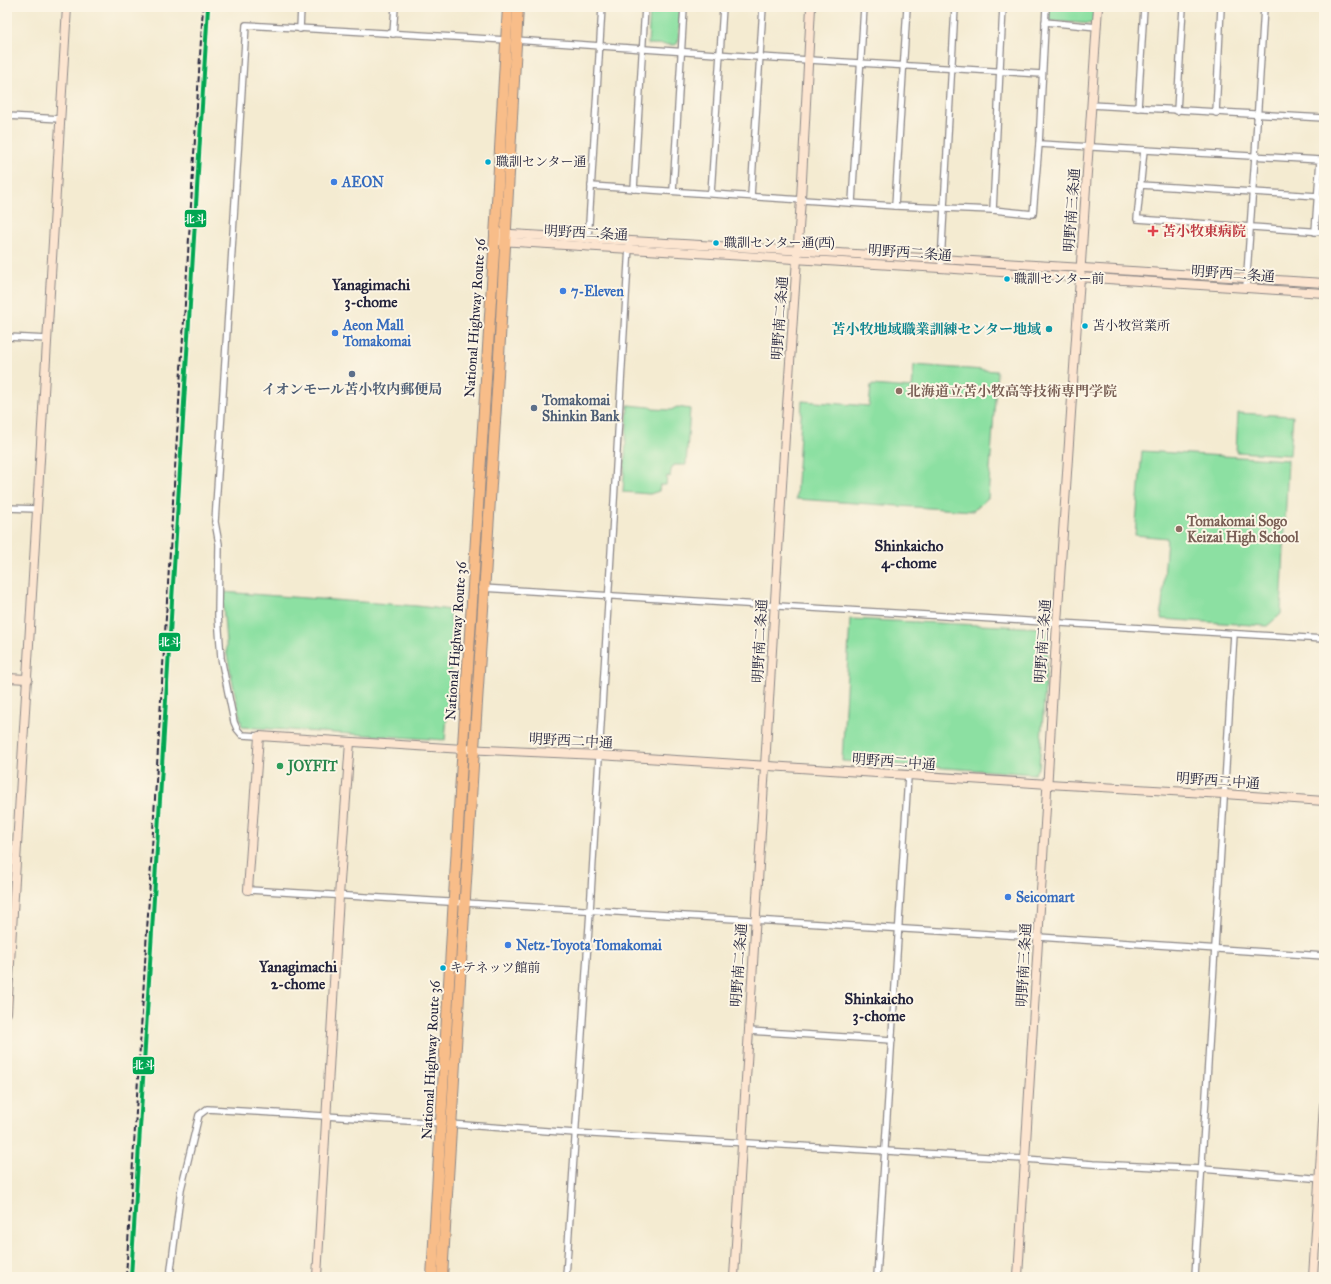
<svg xmlns="http://www.w3.org/2000/svg" width="1331" height="1284" viewBox="0 0 1331 1284" font-family="'IM FELL Great Primer','Noto Serif JP',serif">
<rect width="100%" height="100%" fill="#fcf5e5"/>
<filter id="ink" filterUnits="userSpaceOnUse"><feTurbulence type="fractalNoise" baseFrequency=".025" numOctaves="2"/><feDisplacementMap in="SourceGraphic" scale="8" xChannelSelector="R" yChannelSelector="G"/><feConvolveMatrix kernelMatrix="1 2 1 2 8 2 1 2 1" color-interpolation-filters="sRGB"/></filter>
<filter id="wash" filterUnits="userSpaceOnUse"><feTurbulence type="fractalNoise" baseFrequency=".012" numOctaves="4" result="noise"/><feDisplacementMap in="SourceGraphic" scale="16" xChannelSelector="R" yChannelSelector="G"/><feGaussianBlur stdDeviation="0.9" result="paint"/><feColorMatrix in="noise" values="0 0 0 0 0 0 0 0 0 0 0 0 0 0 0 0 0 1.4 0 .05"/><feComposite in="paint" operator="in"/></filter>
<g filter="url(#wash)">
<rect width="100%" height="100%" fill="#f4ebd1"/>
<g fill="#8ce0a2" stroke="#57816e">
<polygon points="650,7 681,7 678,43 675,45 648,44"/>
<polygon points="1049,7 1095,7 1094,24 1048,21"/>
<polygon points="914,365 997,371 988,498 973,511 796,499 802,401 869,406 871,385 912,388"/>
<polygon points="628,405 650,407 653,409 671,410 677,407 690,409 686,465 674,465 671,470 670,477 667,476 666,485 660,485 659,491 650,494 623,492"/>
<polygon points="1238,413 1293,416 1290,455 1236,452"/>
<polygon points="1142,451 1288,460 1281,614 1267,626 1161,619 1167,538 1135,535"/>
<polygon points="222,592 417,606 451,610 450,617 454,633 445,740 242,727 227,655"/>
<polygon points="850,619 1045,628 1049,634 1039,767 1034,774 842,761"/>
</g>
</g>
<g filter="url(#ink)">
<g fill="none" stroke-linecap="round" stroke-linejoin="round">
<g stroke="#8b8686" stroke-width="8">
<g id="street">
<polyline points="1045,22 1097,27"/>
<polyline points="300,29 301,7"/>
<polyline points="393,34 395,7"/>
<polyline points="515,40 759,57 1042,74"/>
<polyline points="1091,105 1324,118"/>
<polyline points="1138,108 1144,7"/>
<polyline points="1177,111 1183,7"/>
<polyline points="1216,113 1221,7"/>
<polyline points="7,116 61,119"/>
<polyline points="1039,144 1320,160 1315,232"/>
<polyline points="1144,150 1137,219 1324,232"/>
<polyline points="1140,185 1318,196"/>
<polyline points="591,186 895,206 993,210 1033,214 1039,144 1046,7"/>
<polyline points="634,189 645,7"/>
<polyline points="673,191 684,7"/>
<polyline points="711,193 723,7"/>
<polyline points="751,196 763,7"/>
<polyline points="852,202 864,7"/>
<polyline points="895,206 907,7"/>
<polyline points="993,210 1003,7"/>
<polyline points="588,240 602,7"/>
<polyline points="941,262 955,7"/>
<polyline points="1246,288 1255,156 1264,7"/>
<polyline points="7,337 48,339"/>
<polyline points="7,508 37,509"/>
<polyline points="482,588 1324,639"/>
<polyline points="259,736 242,735 237,729 234,722 221,658 218,616 219,544 215,522 246,25 507,40"/>
<polyline points="7,849 16,849"/>
<polyline points="248,890 1038,937 1324,956"/>
<polyline points="748,1031 892,1040"/>
<polyline points="450,1124 575,1133 1025,1159 1093,1164 1202,1169 1324,1179"/>
<polyline points="170,1277 181,1189 199,1115 207,1109 442,1123"/>
<polyline points="566,1277 590,911 629,246"/>
<polyline points="877,1277 908,776"/>
<polyline points="1195,1277 1234,634"/>
</g>
</g>
<g stroke="#8b8686" stroke-width="10">
<g id="secondary">
<polyline points="494,233 941,259 1324,283"/>
<polyline points="500,241 940,268 1324,293"/>
<polyline points="7,678 28,679"/>
<polyline points="248,890 259,736 463,749 599,755 1048,784 1224,794 1324,801"/>
<polyline points="7,1013 67,7"/>
<polyline points="317,1277 339,896 350,742"/>
<polyline points="734,1277 785,436 801,199 811,7"/>
<polyline points="1018,1277 1057,623 1098,7"/>
<polyline points="1313,1277 1324,1105"/>
</g>
</g>
<g stroke="#8b8686" stroke-width="12">
<g id="highway">
<polyline points="432,1277 460,793 496,220 508,7"/>
<polyline points="442,1277 474,749 498,375 518,7"/>
</g>
</g>
<use href="#street" stroke="#fff" stroke-width="5.5"/>
<use href="#secondary" stroke="#fce5d0" stroke-width="8"/>
<use href="#highway" stroke="#f8bd89" stroke-width="10"/>
<polyline stroke="#22223b" stroke-width="2" stroke-dasharray="6 3" stroke-linecap="butt" points="126,1277 203,7"/>
<g stroke="#fcf5e5" stroke-width="7">
<polyline id="rail-1" points="131,1277 208,7"/>
</g>
<use href="#rail-1" stroke="#00a651" stroke-width="4"/>
</g>
</g>
<g fill="#00a9ce" stroke="#fcf5e5" stroke-width="1.5">
<circle cx="488" cy="162" r="3.5"/>
<circle cx="716" cy="243" r="3.5"/>
<circle cx="1007" cy="279" r="3.5"/>
<circle cx="1085" cy="326" r="3.5"/>
<circle cx="443" cy="968" r="3.5"/>
</g>
<g fill="#3f7fe0" stroke="#fcf5e5" stroke-width="1.5">
<circle cx="334" cy="182" r="4"/>
<circle cx="563" cy="291" r="4"/>
<circle cx="335" cy="333" r="4"/>
<circle cx="1008" cy="897" r="4"/>
<circle cx="508" cy="945" r="4"/>
</g>
<path fill="#e0444e" stroke="#fcf5e5" stroke-width="1.5" d="M1151 225h4v4h4v4h-4v4h-4v-4h-4v-4h4z"/>
<circle fill="#0f9aa8" stroke="#fcf5e5" stroke-width="1.5" cx="1049" cy="329" r="4"/>
<g fill="#5c6f8a" stroke="#fcf5e5" stroke-width="1.5">
<circle cx="352" cy="374" r="4"/>
<circle cx="534" cy="408" r="4"/>
</g>
<g fill="#8d6e63" stroke="#fcf5e5" stroke-width="1.5">
<circle cx="899" cy="391" r="4"/>
<circle cx="1179" cy="529" r="4"/>
</g>
<circle fill="#2e9e5b" stroke="#fcf5e5" stroke-width="1.5" cx="280" cy="766" r="4"/>
<g text-anchor="middle" dominant-baseline="central" stroke-width="4" stroke-linejoin="round" paint-order="stroke">
<g font-size="13" fill="#22223b" stroke="#fcf5e5" text-anchor="start">
<text x="496" y="162">職訓センター通</text>
<text x="724" y="243">職訓センター通(西)</text>
<text x="1014" y="279">職訓センター前</text>
<text x="1092" y="326">苫小牧営業所</text>
<text x="450" y="968">キテネッツ館前</text>
</g>
<g font-size="14" font-weight="bold" fill="#366cbe" stroke="#fcf5e5" text-anchor="start">
<text x="342" y="182">AEON</text>
<text x="571" y="291">7-Eleven</text>
<text x="343" y="325">Aeon Mall<tspan x="343" dy="16">Tomakomai</tspan></text>
<text x="1016" y="897">Seicomart</text>
<text x="516" y="945">Netz-Toyota Tomakomai</text>
</g>
<g font-size="14" fill="#22223b" stroke="#fcf5e5">
<text transform="translate(1072 210) rotate(-86)">明野南三条通</text>
<text transform="translate(586 233) rotate(3)">明野西二条通</text>
<text transform="translate(910 253) rotate(4)">明野西二条通</text>
<text transform="translate(1233 274) rotate(4)">明野西二条通</text>
<text transform="translate(475 318) rotate(-86)">National Highway Route 36</text>
<text transform="translate(780 318) rotate(-86)">明野南二条通</text>
<text transform="translate(456 641) rotate(-86)">National Highway Route 36</text>
<text transform="translate(760 641) rotate(-87)">明野南二条通</text>
<text transform="translate(1043 641) rotate(-86)">明野南三条通</text>
<text transform="translate(571 741) rotate(3)">明野西二中通</text>
<text transform="translate(894 762) rotate(4)">明野西二中通</text>
<text transform="translate(1218 781) rotate(4)">明野西二中通</text>
<text transform="translate(739 965) rotate(-86)">明野南二条通</text>
<text transform="translate(1024 965) rotate(-87)">明野南三条通</text>
<text transform="translate(431 1060) rotate(-87)">National Highway Route 36</text>
</g>
<g font-size="14" font-weight="bold" fill="#be3a42" stroke="#fcf5e5" text-anchor="start">
<text x="1162" y="231">苫小牧東病院</text>
</g>
<g font-size="14" font-weight="bold" fill="#0d838f" stroke="#fcf5e5" text-anchor="end">
<text x="1041" y="329">苫小牧地域職業訓練センター地域</text>
</g>
<g font-size="14" font-weight="bold" fill="#4e5e75" stroke="#fcf5e5">
<text x="352" y="389">イオンモール苫小牧内郵便局</text>
<text x="542" y="400" text-anchor="start">Tomakomai<tspan x="542" dy="16">Shinkin Bank</tspan></text>
</g>
<g font-size="14" font-weight="bold" fill="#785e54" stroke="#fcf5e5" text-anchor="start">
<text x="907" y="391">北海道立苫小牧高等技術専門学院</text>
<text x="1187" y="521">Tomakomai Sogo<tspan x="1187" dy="16">Keizai High School</tspan></text>
</g>
<g font-size="14" font-weight="bold" fill="#27864d" stroke="#fcf5e5" text-anchor="start">
<text x="288" y="766">JOYFIT</text>
</g>
<g font-size="15" font-weight="bold" fill="#22223b" stroke="#fcf5e5">
<text x="371" y="285">Yanagimachi<tspan x="371" dy="17">3-chome</tspan></text>
<text x="909" y="546">Shinkaicho<tspan x="909" dy="17">4-chome</tspan></text>
<text x="298" y="967">Yanagimachi<tspan x="298" dy="17">2-chome</tspan></text>
<text x="879" y="999">Shinkaicho<tspan x="879" dy="17">3-chome</tspan></text>
</g>
</g>
<g stroke="#fcf5e5" stroke-width="1.5">
<rect x="184" y="209" width="23" height="19" rx="4" fill="#00a651"/>
<rect x="158" y="632" width="23" height="20" rx="4" fill="#00a651"/>
<rect x="132" y="1056" width="23" height="19" rx="4" fill="#00a651"/>
</g>
<g font-size="11" text-anchor="middle" font-weight="bold" fill="#fff">
<text x="195" y="223">北斗</text>
<text x="170" y="646">北斗</text>
<text x="144" y="1069">北斗</text>
</g>
<rect width="1331" height="1284" fill="none" stroke="#fcf5e5" stroke-width="24"/>
</svg>
